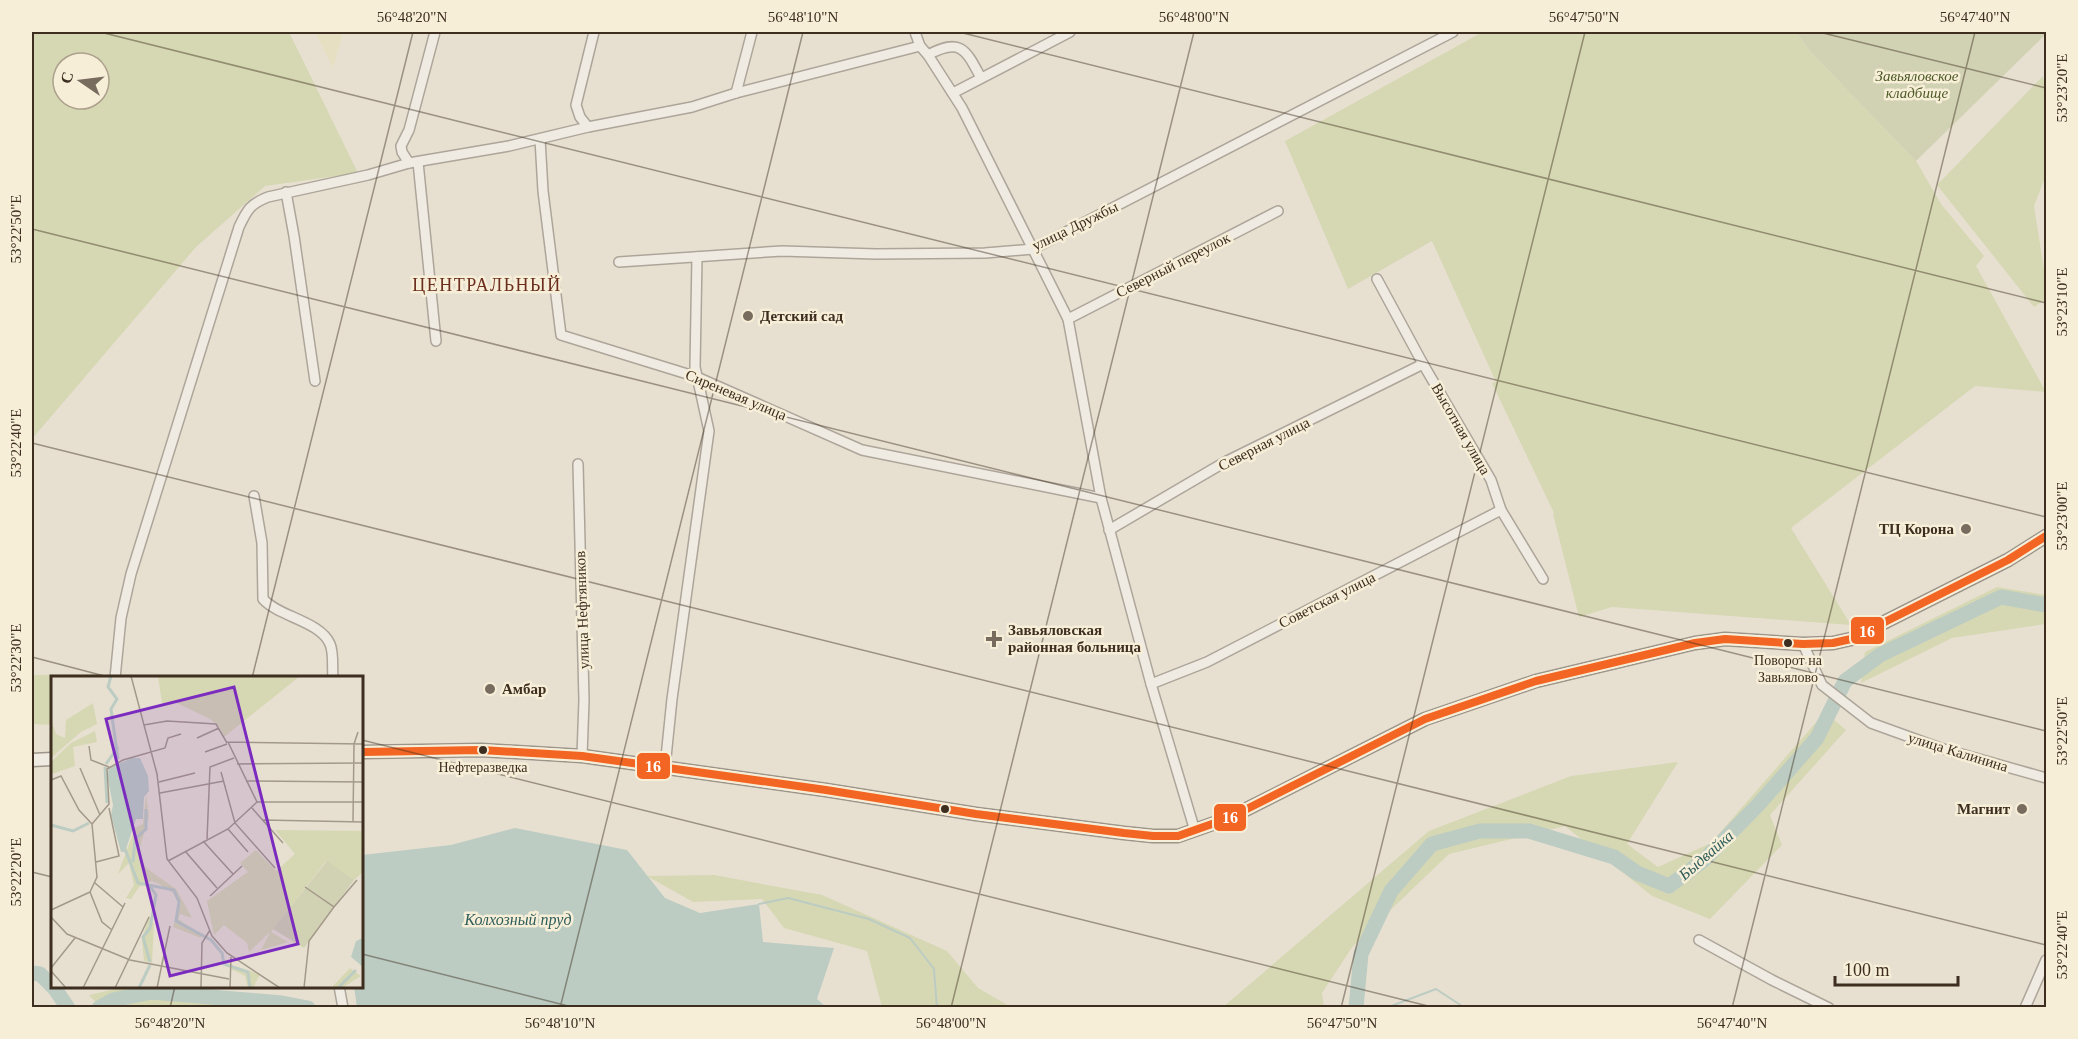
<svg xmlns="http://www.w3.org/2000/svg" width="2078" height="1039" viewBox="0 0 2078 1039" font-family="'Times New Roman',serif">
<rect width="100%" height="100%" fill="#e7e0d1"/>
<polygon fill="#e6dfc2" points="315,32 343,32 333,68"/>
<g fill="#d6d7b3" fill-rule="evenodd">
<path d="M32 32H289L358 173 265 186 196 247 32 439ZM63 63H99V99H63Z"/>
<polygon points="1478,32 1796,32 1809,50 1916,161 1941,204 1984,256 1976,266 2046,392 1975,386 1791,528 1851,625 1612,607 1579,617 1553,514 1554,513 1492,383 1496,382 1432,241 1348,289 1285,141 1479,34"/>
<polygon points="2043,76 2046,89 2046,175 2034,206 2046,282 2046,299 2034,307 1937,185"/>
<polygon points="1997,587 2046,595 2046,624 1952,638 1861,683 1865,652"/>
<polygon points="101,674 101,677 52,678 52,725 32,724 32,675"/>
<polygon points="1825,712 1846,730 1770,815 1782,845 1710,919 1652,896 1565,826 1449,854 1353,946 1322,993 1324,1007 1223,1007 1429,831 1571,776 1678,762 1627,844 1658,867 1711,843"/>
<polygon points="714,875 822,895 947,951 978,988 1011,1007 882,1007 867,951 784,928 762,899 693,902 647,876"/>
<polygon points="129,986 179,987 287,999 288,1007 100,1007 89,995"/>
</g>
<polygon fill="#d1d1b3" points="1796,32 2046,32 2046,34 1916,161 1809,50"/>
<polygon fill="#bcccc2" points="515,828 627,850 665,898 700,913 759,904 763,942 834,948 817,999 826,1007 357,1007 354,987 362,986 362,855 451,845"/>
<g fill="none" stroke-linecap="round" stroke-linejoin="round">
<g stroke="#bcccc2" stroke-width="2">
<polyline points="759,904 788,898 869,919 910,938 934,969 937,1008"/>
<polyline points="236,1000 241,1008"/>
<polyline points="1386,1008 1436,989 1465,1008"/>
</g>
<g stroke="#bcccc2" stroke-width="15">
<polyline points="32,973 40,974 52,986"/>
<polyline points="53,986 68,1008"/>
<polyline points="99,1008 113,1000 151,992 282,1003 308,1008"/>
<polyline points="1356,1008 1361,954 1391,891 1432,844 1480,831 1529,831 1614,857 1637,873 1669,886 1704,860 1758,805 1817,738 1845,681 1880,655 2001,597 2046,605"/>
</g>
<g stroke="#ada599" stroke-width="12">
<g id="minor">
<polyline points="435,32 409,130 401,146 402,152 409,163 509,146 588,127 692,107 736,93 920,46 928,55 962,108 1068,319 1101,498 1151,684 1195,831"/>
<polyline points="915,32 920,46"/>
<path d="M928 55C961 37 966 50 981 78"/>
<polyline points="736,93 752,32"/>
<polyline points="953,93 1070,32"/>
<polyline points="588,127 580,117 576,105 594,32"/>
<polyline points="540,139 543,191 561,335 697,377 862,450 1101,498"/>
<polyline points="418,162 436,341"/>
<polyline points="286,192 294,236 315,381"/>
<polyline points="619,262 782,251 876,254 985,253 1033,249 1453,32"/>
<polyline points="1377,279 1423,364 1491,480 1501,510 1543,579"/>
<polyline points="1068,319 1278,211"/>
<polyline points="578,464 584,700 582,756"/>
<path d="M254 496 262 543 263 599C279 617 320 621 330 644 334 653 332 668 333 678"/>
<polyline points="1109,530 1225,462 1423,364"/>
<polyline points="1803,644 1822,685 1871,723 1940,748 2046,778"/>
<path d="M115 678 121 618 131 574 239 227C247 210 250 204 268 197L368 175 409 163"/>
<polyline points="1151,684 1207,662 1501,510"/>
<polyline points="665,767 672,699 709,431 695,367 697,257"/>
<polyline points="1699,940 1772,980 1829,1008"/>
<polyline points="339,986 343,1008"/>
<polyline points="2025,1008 2046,960"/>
</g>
</g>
<g stroke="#9c958a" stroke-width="15">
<g id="secondary">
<polyline points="362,752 481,750 582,756 826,790 976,814 1124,833 1153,836 1178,836 1229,818 1425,719 1536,681 1695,643 1725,639 1803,644 1833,643 1851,639 2008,560 2046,536"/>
<polyline points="32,760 52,759"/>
</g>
</g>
<use href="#minor" stroke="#efebe3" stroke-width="9"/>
<use href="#secondary" stroke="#efebe3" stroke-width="12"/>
<g stroke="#f7eed8" stroke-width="12">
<polyline id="bus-1" points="362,752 481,750 582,756 826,790 976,814 1124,833 1153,836 1178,836 1229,818 1425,719 1536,681 1695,643 1725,639 1803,644 1833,643 1851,639 2008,560 2046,536"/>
</g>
<use href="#bus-1" stroke="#f26522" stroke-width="8"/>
</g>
<path fill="none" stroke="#3d2e20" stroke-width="1.5" stroke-opacity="0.45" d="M100 32 2046 517M959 32 2046 303M1819 32 2046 88M32 229 2046 731M32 443 2046 945M32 657 112 678M252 678 413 32M362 740 1436 1008M32 872 52 877M362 954 576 1008M170 1008 175 986M560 1008 803 32M951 1008 1194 32M1341 1008 1585 32M1732 1008 1975 32"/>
<g fill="#786c5e" stroke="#f7eed8" stroke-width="2">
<circle cx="748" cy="316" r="6"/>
<circle cx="1966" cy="529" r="6"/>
<path d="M991 630h6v6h6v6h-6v6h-6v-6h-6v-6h6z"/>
<circle cx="490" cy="689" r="6"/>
<circle cx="2022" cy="809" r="6"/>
</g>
<g fill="#3d2e20" stroke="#f7eed8" stroke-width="2">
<circle cx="1788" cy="643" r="5"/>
<circle cx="483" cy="750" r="5"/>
<circle cx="945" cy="809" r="5"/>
</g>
<g text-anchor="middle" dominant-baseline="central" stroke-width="5" stroke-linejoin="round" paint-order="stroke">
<g font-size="14" fill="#3d2e20" stroke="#f7eed8">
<text x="1788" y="660">Поворот на<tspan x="1788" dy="17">Завьялово</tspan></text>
<text x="483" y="767">Нефтеразведка</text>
</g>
<g font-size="15" font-style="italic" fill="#4d5a26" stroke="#f7eed8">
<text x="1917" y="76">Завьяловское<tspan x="1917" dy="17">кладбище</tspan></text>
</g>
<g font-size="15" fill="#3d2e20" stroke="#f7eed8">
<text transform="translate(1075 226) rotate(-26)">улица Дружбы</text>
<text transform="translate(1173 265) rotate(-27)">Северный переулок</text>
<text transform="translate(736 395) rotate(23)">Сиреневая улица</text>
<text transform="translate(1461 429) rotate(60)">Высотная улица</text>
<text transform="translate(1264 444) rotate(-27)">Северная улица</text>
<text transform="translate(1327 600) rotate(-27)">Советская улица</text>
<text transform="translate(582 610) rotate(-92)">улица Нефтяников</text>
<text transform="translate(1958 752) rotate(17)">улица Калинина</text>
</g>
<g font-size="15" font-weight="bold" fill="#3d2e20" stroke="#f7eed8" text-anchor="start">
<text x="760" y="316">Детский сад</text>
<text x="1954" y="529" text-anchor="end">ТЦ Корона</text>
<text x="1008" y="630">Завьяловская<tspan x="1008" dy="17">районная больница</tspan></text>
<text x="502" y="689">Амбар</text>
<text x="2010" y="809" text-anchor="end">Магнит</text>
</g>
<g font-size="16" font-style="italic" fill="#2f5d5a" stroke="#f7eed8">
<text transform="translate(1706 855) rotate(-41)">Быдвайка</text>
<text x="518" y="919">Колхозный пруд</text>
</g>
<g font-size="18" letter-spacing="1.5" fill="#6b2e1e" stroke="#f7eed8">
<text x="487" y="285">ЦЕНТРАЛЬНЫЙ</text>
</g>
</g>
<g transform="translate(51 676)">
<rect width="312" height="312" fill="#e7e0d1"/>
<path d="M107 0H249L173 61 168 50 159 43 126 27H111ZM42 27 46 48 30 56 1 81 0 43 5 58 14 62 15 44ZM44 55 46 66 22 71 24 90 1 98 0 86 20 67ZM95 118 98 140 87 178 95 192 125 213 141 242 129 238 127 243 151 259 150 262 122 251 129 230 122 217 108 208 101 205 88 211 80 223 75 222 83 209 78 187 67 198 84 152 92 148ZM224 154 312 155V196L303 204 275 185 220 256 237 266 210 274 219 256 198 276 196 267 173 249 163 259 156 225 197 196 189 187 205 174 225 195 244 178ZM98 239 103 248 101 287 93 285 91 264ZM180 289 209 298 202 312H197L194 300 180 293ZM299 292 310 300 291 312H280Z" fill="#d6d7b3"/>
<path d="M276 185 303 204 253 272 222 253Z" fill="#d1d1b3"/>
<path d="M81 82H89L97 100 98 115 93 121 92 143H85L74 176H70L60 139 62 129 56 99 58 92ZM312 262V291L300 281 305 265Z" fill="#bcccc2"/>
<path fill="none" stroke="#bcccc2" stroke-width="3" d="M60 0 57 11 66 23 60 33 67 83M55 88 67 71M54 91 56 127M0 149 22 155 38 147M74 173 87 207 123 214 128 226 125 245 160 264 171 277 173 288 197 296 199 312M82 186 84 163 95 153V133M99 210 105 219 99 252 92 261 99 286M88 312 99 289M287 312 305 294"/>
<path fill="none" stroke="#a3998a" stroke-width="1.5" d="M80 0 106 98 116 183 146 222 161 260 176 277 229 312M93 49 116 45 165 48 176 67M146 62 168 52M38 70 40 84 58 91M154 76 176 68M186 88 312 87M29 92 49 139M170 96 184 147 224 192M0 104 10 100 28 134 41 148M195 105 312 106M108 106 144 97M109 117 173 105M206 126H312M201 132 232 167M212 144 312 146M302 145 303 68 307 56M177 153 197 176M156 163 159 91 183 82M152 165 182 198M134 175 166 212M117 185 177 153 206 126 177 66 312 68M45 186 68 180 58 132M44 207 72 231M39 216 46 201 41 148 58 128 56 93 72 84 114 72 117 62 130 58M39 216 51 246 61 254M159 220 191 190M283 231 306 204M0 234 39 216M0 241 16 258 79 284 178 303M0 292 24 262M0 295 15 312M32 312 74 227M64 312 98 241M106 312 119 250M150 312 151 267 159 254M179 312 180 281M253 312 258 265 283 231 254 211"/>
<path fill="#7b2cbf" fill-opacity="0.15" stroke="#7b2cbf" stroke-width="3" d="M183 11 247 268 119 300 55 43Z"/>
<rect width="312" height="312" fill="none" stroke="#3d2e20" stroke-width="3"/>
</g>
<g stroke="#f7eed8" stroke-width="2">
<rect x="1850" y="616" width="35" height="29" rx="6" fill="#f26522"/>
<rect x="636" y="752" width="35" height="28" rx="6" fill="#f26522"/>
<rect x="1213" y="803" width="34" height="29" rx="6" fill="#f26522"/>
</g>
<g font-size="16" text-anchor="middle" font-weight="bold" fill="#fff">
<text x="1867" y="637">16</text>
<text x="653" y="772">16</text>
<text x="1230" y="823">16</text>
</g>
<rect width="2078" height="1039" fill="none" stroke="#f7eed8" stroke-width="66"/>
<g transform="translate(81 81) rotate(284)"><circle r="28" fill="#f7eed8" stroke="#ada18e" stroke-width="1.5"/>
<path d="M0-4.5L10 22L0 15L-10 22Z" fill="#786c5e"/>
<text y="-9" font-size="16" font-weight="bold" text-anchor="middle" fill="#3d2e20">С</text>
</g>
<path d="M1835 976v9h123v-9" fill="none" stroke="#3d2e20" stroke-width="3"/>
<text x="1844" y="976" font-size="18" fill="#3d2e20" stroke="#f7eed8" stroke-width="4.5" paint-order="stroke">100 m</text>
<rect x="33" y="33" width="2012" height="973" fill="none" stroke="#3d2e20" stroke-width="2"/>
<g font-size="15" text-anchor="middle" fill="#3d2e20">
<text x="412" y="22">56°48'20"N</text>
<text x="803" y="22">56°48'10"N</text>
<text x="1194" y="22">56°48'00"N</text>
<text x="1584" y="22">56°47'50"N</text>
<text x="1975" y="22">56°47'40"N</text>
<text transform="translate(2062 88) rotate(-90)" y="5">53°23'20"E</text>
<text transform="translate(16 229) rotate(-90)" y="5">53°22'50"E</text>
<text transform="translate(2062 302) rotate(-90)" y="5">53°23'10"E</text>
<text transform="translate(16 443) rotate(-90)" y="5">53°22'40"E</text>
<text transform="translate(2062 516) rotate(-90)" y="5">53°23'00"E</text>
<text transform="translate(16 658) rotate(-90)" y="5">53°22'30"E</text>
<text transform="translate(2062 731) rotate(-90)" y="5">53°22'50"E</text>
<text transform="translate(16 872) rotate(-90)" y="5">53°22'20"E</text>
<text transform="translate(2062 945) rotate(-90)" y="5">53°22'40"E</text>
<text x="170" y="1028">56°48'20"N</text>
<text x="560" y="1028">56°48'10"N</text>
<text x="951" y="1028">56°48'00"N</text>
<text x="1342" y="1028">56°47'50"N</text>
<text x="1732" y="1028">56°47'40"N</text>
</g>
</svg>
